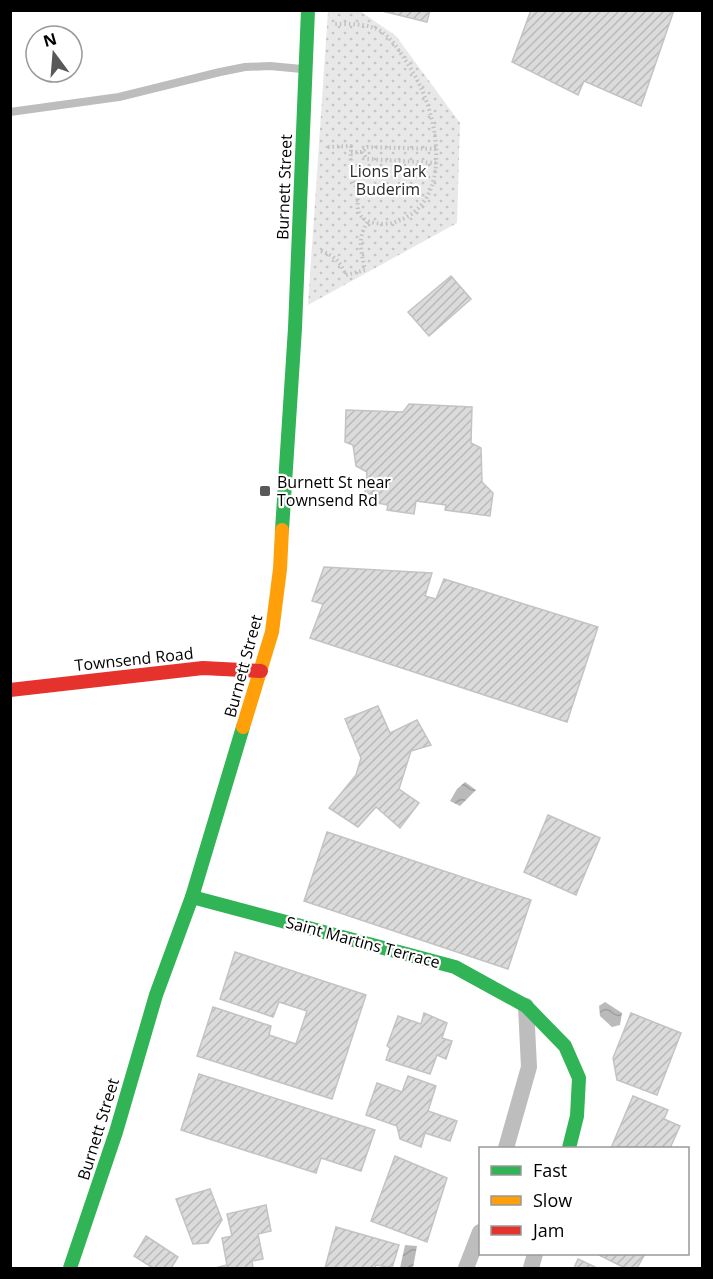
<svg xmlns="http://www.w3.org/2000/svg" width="713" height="1279" viewBox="0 0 713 1279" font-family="'Open Sans',sans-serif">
<defs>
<pattern id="park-dots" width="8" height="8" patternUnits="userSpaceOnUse" patternTransform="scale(1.5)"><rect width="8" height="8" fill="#e8e8e8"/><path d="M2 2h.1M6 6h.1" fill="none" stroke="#c5c5c5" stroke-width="1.8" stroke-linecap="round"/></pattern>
<pattern id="water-waves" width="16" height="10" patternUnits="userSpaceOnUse" patternTransform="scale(1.5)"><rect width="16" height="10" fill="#bababa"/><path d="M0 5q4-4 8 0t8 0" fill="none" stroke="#9e9e9e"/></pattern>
<pattern id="building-hatch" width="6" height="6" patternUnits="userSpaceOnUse" patternTransform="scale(1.5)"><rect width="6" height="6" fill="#dbdbdb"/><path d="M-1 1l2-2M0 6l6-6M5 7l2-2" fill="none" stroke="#bababa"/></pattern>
</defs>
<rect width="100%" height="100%" fill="#fff"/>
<polygon fill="url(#park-dots)" points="328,11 360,11 396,36 460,123 457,223 308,305"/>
<g fill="url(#water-waves)">
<polygon points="465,782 476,790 460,806 450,801 457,789"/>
<polygon points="605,1002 622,1013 620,1025 612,1027 600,1016 599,1006"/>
<polygon points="405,1245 417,1246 413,1268 400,1268"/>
</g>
<g fill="url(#building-hatch)" stroke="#c3c3c3" stroke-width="1.5">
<polygon points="378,10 430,10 427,22"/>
<polygon points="531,10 674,10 641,106 584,81 578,95 512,62"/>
<polygon points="451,276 471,299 429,336 408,312"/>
<polygon points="409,404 472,407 471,443 481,448 482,482 493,493 490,516 445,510 446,505 416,501 414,514 387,510 388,505 377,503 378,495 365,493 367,472 356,466 353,445 345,442 346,410 403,412"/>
<polygon points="324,567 432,573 425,596 436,599 444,579 598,627 567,722 310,638 323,604 312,601"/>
<polygon points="378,706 390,733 417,720 431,745 411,751 399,789 419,803 400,828 376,807 358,827 329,808 356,775 361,758 345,719"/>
<polygon points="548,815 600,838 576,895 524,872"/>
<polygon points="327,832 531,900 508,969 304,901"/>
<polygon points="235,952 366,995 332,1099 197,1056 213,1007 271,1026 269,1035 296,1044 307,1011 279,1002 273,1017 220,999"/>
<polygon points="424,1013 447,1023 442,1038 452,1041 446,1059 437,1055 430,1074 386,1060 390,1048 387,1046 398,1016 421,1024"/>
<polygon points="631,1013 681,1033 657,1095 617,1080 613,1058"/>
<polygon points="199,1074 375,1130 361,1171 321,1158 316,1173 181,1130"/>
<polygon points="408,1076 436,1086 428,1111 457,1121 450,1141 425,1133 421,1147 400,1139 397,1126 366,1115 377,1083 402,1092"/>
<polygon points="633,1096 668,1110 664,1119 680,1126 670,1148 611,1148"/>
<polygon points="395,1156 447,1178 427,1242 371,1221"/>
<polygon points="210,1189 222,1220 208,1243 193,1244 176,1199"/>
<polygon points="266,1205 271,1231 258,1234 263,1259 252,1261 253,1268 215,1268 227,1265 222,1238 232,1236 227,1214"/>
<polygon points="336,1227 399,1245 392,1268 376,1265 375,1268 325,1268"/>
<polygon points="146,1236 178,1257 171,1268 153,1268 134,1256"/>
<polygon points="597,1254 645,1254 637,1268 625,1268"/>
<polygon points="578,1259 597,1268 574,1268"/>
</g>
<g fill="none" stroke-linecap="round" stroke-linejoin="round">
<g stroke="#c2c2c2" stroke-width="4" stroke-dasharray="1.5 3" stroke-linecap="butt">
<path d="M328 147 351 146C351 155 350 165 351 174 352 180 356 185 357 191 359 200 355 211 362 217 369 224 384 225 392 223 458 205 438 111 411 69 386 30 382 23 335 24"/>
<polyline points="351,152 362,152 367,147 436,149"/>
<polyline points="362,152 367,159 436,163"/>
<path d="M321 251C335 256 340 262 346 275L365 270C361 250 357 238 368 221"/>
</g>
<polyline stroke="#bdbdbd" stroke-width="8" points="10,112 119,97 220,72 245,67 270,66 302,69"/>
<g stroke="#bdbdbd" stroke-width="16">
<polyline points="506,1148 529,1067 526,1006"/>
<polyline points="466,1268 480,1232"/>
<polyline points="531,1268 535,1254"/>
</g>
<g stroke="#30b455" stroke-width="14">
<polyline points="282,530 295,328 308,10"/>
<polyline points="192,897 455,967 526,1006 565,1046 579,1078 577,1116 569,1148"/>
<polyline points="70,1268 116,1132 156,995 192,897 243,727"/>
</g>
<polyline stroke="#ff9f0a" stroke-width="14" points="243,727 272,632 280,569 282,530"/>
<polyline stroke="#e5322d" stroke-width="14" points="10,690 203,668 261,671"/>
</g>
<rect fill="#595959" stroke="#fff" stroke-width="2" x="259" y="485" width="12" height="12" rx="3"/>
<g text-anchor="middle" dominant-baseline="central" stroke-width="4.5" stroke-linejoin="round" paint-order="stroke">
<g font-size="16" fill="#2c2c2c" stroke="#fff">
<text x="388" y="171">Lions Park<tspan x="388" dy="18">Buderim</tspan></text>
</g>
<g font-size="16" fill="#000" stroke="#fff">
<text transform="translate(284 187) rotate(-88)">Burnett Street</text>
<text transform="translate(134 659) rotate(-6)">Townsend Road</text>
<text transform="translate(243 666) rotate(-75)">Burnett Street</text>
<text transform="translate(363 942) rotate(15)">Saint Martins Terrace</text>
<text transform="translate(98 1129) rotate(-73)">Burnett Street</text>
</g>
<g font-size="16" fill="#000" stroke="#fff" text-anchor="start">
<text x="277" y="482">Burnett St near<tspan x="277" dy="18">Townsend Rd</tspan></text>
</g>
</g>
<rect width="713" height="1279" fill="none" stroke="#000000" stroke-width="24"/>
<rect x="479" y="1147" width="210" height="108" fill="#ffffff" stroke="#999999" stroke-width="1.5"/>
<rect x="491" y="1166" width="30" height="9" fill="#30b455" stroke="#999999" stroke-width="1.5"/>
<text x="533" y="1177" font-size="18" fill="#000000">Fast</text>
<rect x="491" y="1196" width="30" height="9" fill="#ff9f0a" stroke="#999999" stroke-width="1.5"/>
<text x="533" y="1207" font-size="18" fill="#000000">Slow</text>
<rect x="491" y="1226" width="30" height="9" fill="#e5322d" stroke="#999999" stroke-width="1.5"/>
<text x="533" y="1237" font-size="18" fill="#000000">Jam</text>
<g transform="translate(54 54) rotate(344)"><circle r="28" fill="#ffffff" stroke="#999999" stroke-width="1.5"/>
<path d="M0-4.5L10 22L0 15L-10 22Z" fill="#595959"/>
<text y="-9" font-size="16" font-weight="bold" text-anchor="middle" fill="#000000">N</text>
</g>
</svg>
